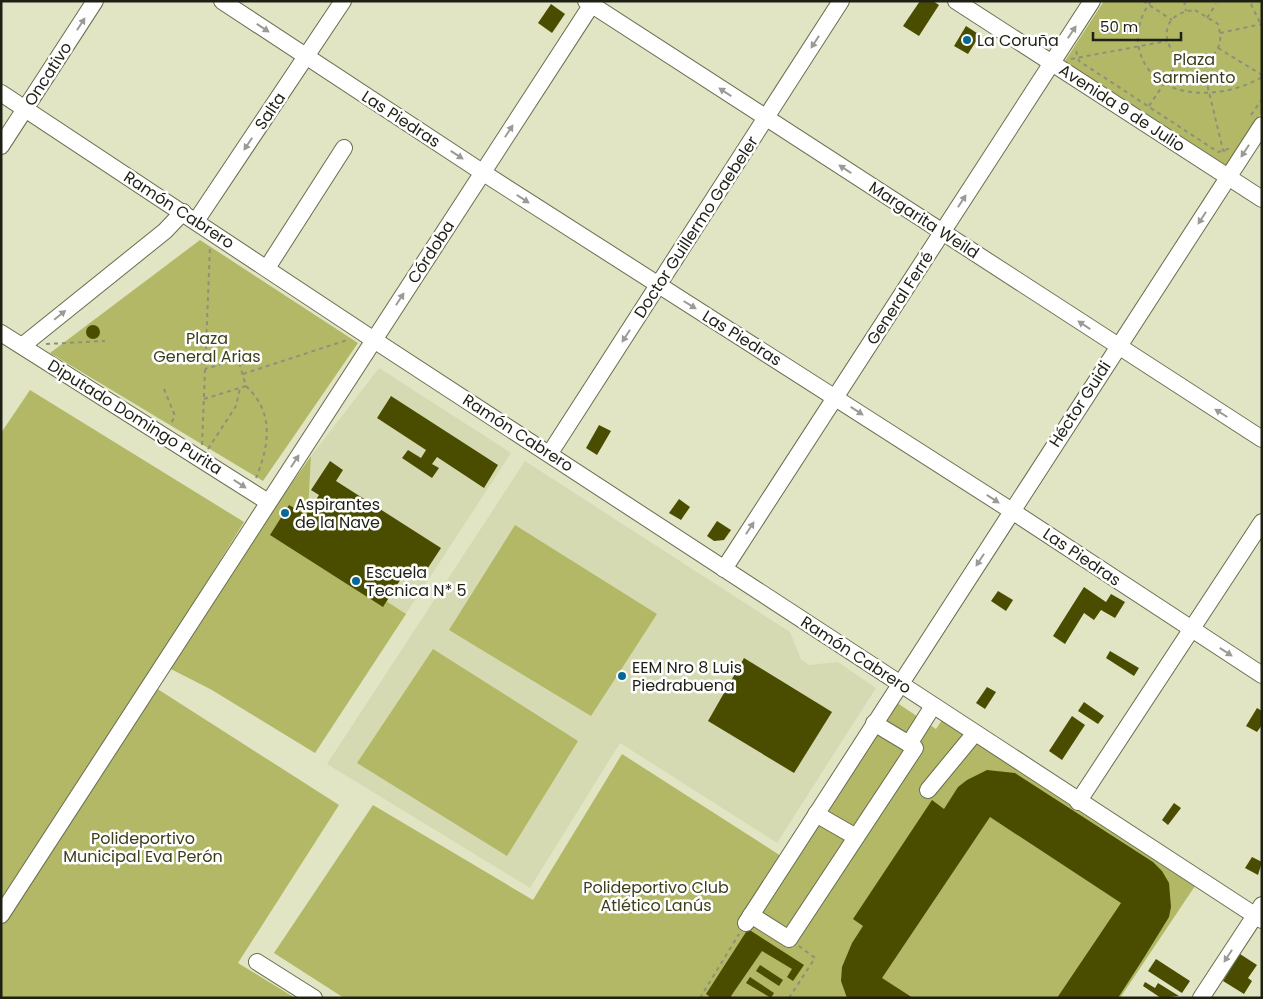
<svg xmlns="http://www.w3.org/2000/svg" width="1263" height="999" viewBox="0 0 1263 999" font-family="Poppins,sans-serif">
<rect width="100%" height="100%" fill="#e1e5c4"/>
<g fill="#d6dab2">
<polygon points="379,368 511,453 315,753 306,549 311,456"/>
<polygon points="525,461 790,632 801,659 809,665 838,662 876,688 777,843 620,743 530,888 327,764"/>
</g>
<g fill="#b2b866">
<polygon points="1104,1 1262,1 1262,112 1225,168 1063,64"/>
<polygon points="200,240 358,343 263,481 50,353"/>
<polygon points="30,390 244,522 145,681 339,805 238,963 295,998 1,998 1,433"/>
<polygon points="311,456 306,549 406,614 315,753 212,690 163,665"/>
<polygon points="515,525 657,614 591,716 449,630"/>
<polygon points="433,649 578,741 507,856 357,763"/>
<polygon points="884,694 936,729 942,720 1197,883 1120,998 344,998 274,953 373,805 533,900 622,754 781,856"/>
</g>
<g fill="#4a4d00">
<polygon points="920,1 933,1 939,5 919,36 903,26"/>
<polygon points="551,4 565,14 552,33 538,23"/>
<polygon points="966,26 980,35 968,54 954,46"/>
<circle cx="93" cy="332" r="7"/>
<polygon points="391,396 498,465 484,488 437,457 432,464 439,468 432,478 402,458 408,450 421,458 426,450 377,418"/>
<polygon points="599,425 611,431 597,455 586,448"/>
<polygon points="330,461 343,470 336,481 441,548 420,580 406,571 383,607 270,535 289,505 306,515 319,495 311,490"/>
<polygon points="679,499 690,507 681,520 669,513"/>
<polygon points="717,521 731,530 724,540 714,541 707,536"/>
<polygon points="1084,587 1106,602 1111,594 1125,602 1115,618 1101,610 1094,620 1084,613 1065,644 1053,636"/>
<polygon points="998,591 1013,600 1006,611 991,601"/>
<polygon points="1110,651 1139,668 1134,676 1106,658"/>
<polygon points="744,658 832,712 794,773 708,721"/>
<polygon points="987,687 996,692 985,709 976,703"/>
<polygon points="1084,702 1104,716 1098,724 1078,711"/>
<polygon points="1257,708 1262,711 1262,725 1257,732 1246,726"/>
<polygon points="1072,716 1085,725 1062,760 1049,751"/>
<polygon points="987,770 1015,773 1153,862 1162,871 1169,883 1171,907 1169,917 1145,956 1118,998 1057,998 1121,903 990,817 882,978 913,998 847,998 841,981 842,967 852,943 863,926 853,919 932,800 944,809 958,787 967,780"/>
<polygon points="1174,803 1181,808 1168,825 1162,820"/>
<polygon points="1252,857 1262,862 1258,875 1245,868"/>
<polygon points="748,929 804,965 793,981 787,977 792,969 762,951 731,996 733,998 708,998 709,996 706,994"/>
<polygon points="1240,954 1257,965 1248,978 1252,981 1244,994 1223,981"/>
<polygon points="1156,959 1190,981 1182,993 1148,971"/>
<polygon points="760,965 783,980 779,986 756,971"/>
<polygon points="750,977 774,993 771,998 746,983"/>
<polygon points="1145,982 1155,988 1158,983 1179,996 1161,998 1143,986"/>
</g>
<g fill="none" stroke-linecap="round" stroke-linejoin="round">
<g stroke="#6a6d4f" stroke-width="18">
<g id="minor">
<polyline points="222,1 482,172 1012,511 1262,675"/>
<polyline points="586,1 1262,439"/>
<polyline points="956,1 1262,199"/>
<polyline points="1,93 374,340 1262,920"/>
<polyline points="1,146 95,1"/>
<polyline points="196,221 343,1"/>
<polyline points="267,268 344,148"/>
<polyline points="1,333 268,502"/>
<polyline points="22,346 165,231 183,212"/>
<polyline points="550,453 841,1"/>
<polyline points="724,569 1092,1"/>
<polyline points="874,723 909,744"/>
<polyline points="928,790 975,733"/>
<polyline points="1078,802 1262,522"/>
<polyline points="816,814 856,837"/>
<polyline points="1,915 594,1"/>
<polyline points="751,915 789,939 915,748 909,744 933,706"/>
<polyline points="746,923 1262,125"/>
<polyline points="257,962 314,998"/>
<polyline points="1201,998 1262,905"/>
</g>
</g>
<g stroke="#8e9179" stroke-width="2" stroke-dasharray="4 4" stroke-linecap="butt">
<polyline points="1143,1 1172,20"/>
<path d="M1151 1C1122 40 1144 87 1191 92 1215 95 1242 89 1262 77"/>
<polyline points="1184,1 1186,11"/>
<polyline points="1251,4 1262,27"/>
<path d="M1195 10 1218 24C1221 35 1222 45 1214 54 1181 91 1137 15 1195 10Z"/>
<polyline points="1207,18 1216,4"/>
<polyline points="1220,33 1262,24"/>
<polyline points="1218,48 1262,75"/>
<polyline points="1076,51 1079,61 1218,152 1228,149 1230,146"/>
<polyline points="1071,59 1167,41"/>
<polyline points="1202,63 1223,150 1227,154"/>
<polyline points="1149,106 1181,58"/>
<polyline points="1251,115 1262,99"/>
<polyline points="46,344 105,341"/>
<polyline points="243,374 347,340"/>
<path d="M246 386C275 413 269 446 256 478"/>
<polyline points="164,389 175,416 171,423"/>
<polyline points="204,399 246,386 238,359 205,369"/>
<polyline points="202,445 210,247"/>
<polyline points="208,449 236,406 240,388"/>
<polyline points="700,998 739,934"/>
<polyline points="789,998 815,958 799,946"/>
</g>
<use href="#minor" stroke="#fff" stroke-width="16"/>
</g>
<defs><path id="oneway-solid" d="M-6-.8H1V-3.2L6.5 0L1 3.2V.8H-6Z" transform="scale(1.25)"/></defs>
<g fill="#9a9b95">
<use href="#oneway-solid" transform="translate(81 24) rotate(-57)"/>
<use href="#oneway-solid" transform="translate(263 28) rotate(33)"/>
<use href="#oneway-solid" transform="translate(1072 32) rotate(-56)"/>
<use href="#oneway-solid" transform="translate(815 42) rotate(123)"/>
<use href="#oneway-solid" transform="translate(725 92) rotate(-147)"/>
<use href="#oneway-solid" transform="translate(509 131) rotate(-57)"/>
<use href="#oneway-solid" transform="translate(248 144) rotate(124)"/>
<use href="#oneway-solid" transform="translate(1245 151) rotate(123)"/>
<use href="#oneway-solid" transform="translate(457 155) rotate(33)"/>
<use href="#oneway-solid" transform="translate(845 169) rotate(-147)"/>
<use href="#oneway-solid" transform="translate(523 199) rotate(33)"/>
<use href="#oneway-solid" transform="translate(962 201) rotate(-57)"/>
<use href="#oneway-solid" transform="translate(1202 218) rotate(123)"/>
<use href="#oneway-solid" transform="translate(400 299) rotate(-57)"/>
<use href="#oneway-solid" transform="translate(690 305) rotate(32)"/>
<use href="#oneway-solid" transform="translate(60 315) rotate(-39)"/>
<use href="#oneway-solid" transform="translate(1084 325) rotate(-147)"/>
<use href="#oneway-solid" transform="translate(626 336) rotate(123)"/>
<use href="#oneway-solid" transform="translate(857 411) rotate(33)"/>
<use href="#oneway-solid" transform="translate(1221 413) rotate(-148)"/>
<use href="#oneway-solid" transform="translate(295 461) rotate(-57)"/>
<use href="#oneway-solid" transform="translate(240 484) rotate(33)"/>
<use href="#oneway-solid" transform="translate(993 499) rotate(33)"/>
<use href="#oneway-solid" transform="translate(750 528) rotate(-57)"/>
<use href="#oneway-solid" transform="translate(980 560) rotate(123)"/>
<use href="#oneway-solid" transform="translate(1226 652) rotate(33)"/>
<use href="#oneway-solid" transform="translate(1228 956) rotate(123)"/>
</g>
<g fill="#066897" stroke="#fff" stroke-width="2">
<circle cx="967" cy="40" r="5"/>
<circle cx="285" cy="513" r="5"/>
<circle cx="356" cy="581" r="5"/>
<circle cx="622" cy="676" r="5"/>
</g>
<g text-anchor="middle" dominant-baseline="central" stroke-width="5" stroke-linejoin="round" paint-order="stroke">
<g font-size="16" fill="#1f2014" stroke="#fff" text-anchor="start">
<text x="977" y="40">La Coruña</text>
<text x="295" y="504">Aspirantes<tspan x="295" dy="18">de la Nave</tspan></text>
<text x="366" y="572">Escuela<tspan x="366" dy="18">Tecnica N* 5</tspan></text>
<text x="632" y="667">EEM Nro 8 Luis<tspan x="632" dy="18">Piedrabuena</tspan></text>
</g>
<g font-size="16" fill="#3c3f19" stroke="#fff">
<text x="1194" y="59">Plaza<tspan x="1194" dy="18">Sarmiento</tspan></text>
<text x="207" y="338">Plaza<tspan x="207" dy="18">General Arias</tspan></text>
<text x="143" y="838">Polideportivo<tspan x="143" dy="18">Municipal Eva Perón</tspan></text>
<text x="656" y="887">Polideportivo Club<tspan x="656" dy="18">Atlético Lanús</tspan></text>
</g>
<g font-size="16" fill="#1f2014" stroke="#fff">
<text transform="translate(48 74) rotate(-57)">Oncativo</text>
<text transform="translate(1122 108) rotate(33)">Avenida 9 de Julio</text>
<text transform="translate(270 111) rotate(-56)">Salta</text>
<text transform="translate(401 119) rotate(33)">Las Piedras</text>
<text transform="translate(179 210) rotate(33)">Ramón Cabrero</text>
<text transform="translate(924 220) rotate(33)">Margarita Weild</text>
<text transform="translate(696 227) rotate(-57)">Doctor Guillermo Gaebeler</text>
<text transform="translate(431 252) rotate(-57)">Córdoba</text>
<text transform="translate(900 298) rotate(-57)">General Ferré</text>
<text transform="translate(742 338) rotate(32)">Las Piedras</text>
<text transform="translate(1080 404) rotate(-57)">Héctor Guidi</text>
<text transform="translate(135 417) rotate(32)">Diputado Domingo Purita</text>
<text transform="translate(518 433) rotate(33)">Ramón Cabrero</text>
<text transform="translate(1082 557) rotate(34)">Las Piedras</text>
<text transform="translate(856 655) rotate(33)">Ramón Cabrero</text>
</g>
</g>
<rect width="1263" height="999" fill="none" stroke="#1f2014" stroke-width="5"/>
<path d="M1093 32v8h88v-8" fill="none" stroke="#1f2014" stroke-width="2.5"/>
<text x="1100" y="32" font-size="15" fill="#1f2014" stroke="#ffffff" stroke-width="4" paint-order="stroke">50 m</text>
</svg>
